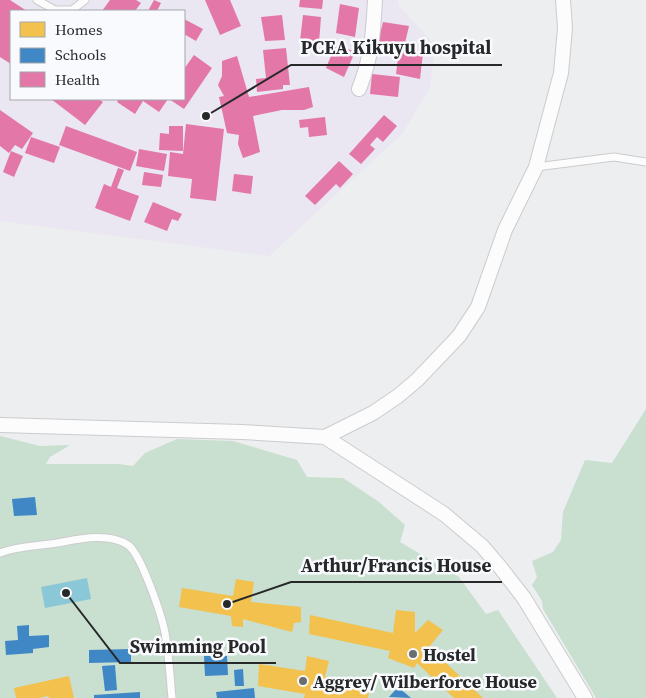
<svg xmlns="http://www.w3.org/2000/svg" width="646" height="698" viewBox="0 0 646 698" font-family="'Source Serif 4',serif">
<rect width="100%" height="100%" fill="#edeef0"/>
<path fill="#eae6f2" fill-rule="evenodd" d="M0 0H398L399 6 435 45 430 88 402 134 269 256 0 221ZM11 11H184V99H11Z"/>
<g fill="#c9dfcf">
<polygon points="646,409 646,698 596,698 543,609 542,601 532,585 537,577 532,561 553,552 561,540 563,512 585,460 612,463"/>
<polygon points="0,436 40,446 70,445 50,457 46,464 119,464 133,466 145,453 177,439 233,441 297,460 307,477 343,478 379,502 405,525 400,542 459,577 486,614 498,610 557,698 0,698"/>
</g>
<polygon fill="#8ac8d7" points="87,578 91,599 45,608 41,587"/>
<g fill="#f2c14e">
<polygon points="236,579 254,582 251,602 301,607 301,622 294,623 292,632 243,619 243,627 232,626 231,616 179,607 182,588 233,596"/>
<polygon points="396,610 415,612 415,633 428,620 443,630 429,647 483,698 454,698 417,663 414,668 388,658 390,651 309,634 310,615 393,633"/>
<polygon points="307,656 329,661 325,677 370,686 368,698 304,698 305,694 258,686 259,664 305,671"/>
<polygon points="69,676 74,698 49,698 48,696 39,698 16,698 14,688"/>
</g>
<g fill="#3f88c5">
<polygon points="35,497 37,515 14,516 12,499"/>
<polygon points="29,625 29,636 49,635 49,647 33,649 33,653 6,655 5,641 18,640 17,626"/>
<polygon points="131,649 131,662 89,663 89,650"/>
<polygon points="204,656 227,656 228,675 205,676"/>
<polygon points="115,665 117,690 105,691 102,666"/>
<polygon points="243,669 244,686 235,686 234,670"/>
<polygon points="398,687 411,698 389,697"/>
<polygon points="254,688 255,698 217,698 216,692"/>
<polygon points="140,692 140,698 94,698 94,695"/>
</g>
<g fill="#e377a8">
<polygon points="0,0 10,0 27,11 11,11 11,64 0,57"/>
<polygon points="110,0 136,0 141,3 135,11 102,11"/>
<polygon points="154,0 161,3 157,11 148,11"/>
<polygon points="205,0 230,0 241,26 220,35"/>
<polygon points="300,0 323,0 322,9 299,7"/>
<polygon points="340,4 359,8 355,37 336,33"/>
<polygon points="282,15 285,40 265,41 261,17"/>
<polygon points="303,15 321,17 319,43 300,41"/>
<polygon points="184,19 203,29 196,41 184,34"/>
<polygon points="383,22 409,26 404,47 378,42"/>
<polygon points="336,44 355,52 344,77 326,68"/>
<polygon points="286,48 290,85 283,85 283,89 257,92 256,79 266,78 263,50"/>
<polygon points="399,50 423,53 420,79 396,74"/>
<polygon points="194,55 212,68 184,109 169,99 184,99 184,69"/>
<polygon points="237,56 249,97 309,87 313,107 304,110 282,110 253,116 260,152 243,158 238,144 239,135 227,133 219,97 224,96 218,85 222,76 222,61"/>
<polygon points="372,74 400,77 398,97 370,94"/>
<polygon points="51,99 98,99 103,102 85,125"/>
<polygon points="119,99 168,99 159,112 143,101 135,114 117,102"/>
<polygon points="0,110 33,133 22,149 15,145 9,153 0,146"/>
<polygon points="384,115 397,126 383,142 377,137 370,145 375,149 361,164 349,154"/>
<polygon points="325,117 327,135 309,137 308,127 300,128 299,120"/>
<polygon points="186,124 224,129 216,201 190,198 192,179 168,176 170,152 183,154"/>
<polygon points="66,126 137,152 130,171 59,145"/>
<polygon points="169,126 183,126 183,151 159,150 160,133 169,134"/>
<polygon points="31,137 60,147 54,163 25,153"/>
<polygon points="139,149 167,154 164,171 136,166"/>
<polygon points="11,151 23,156 14,177 3,172"/>
<polygon points="339,161 353,174 340,188 336,184 315,205 305,196"/>
<polygon points="118,168 124,170 117,188 139,196 130,221 95,208 104,184 111,187"/>
<polygon points="144,172 163,175 161,187 142,185"/>
<polygon points="234,174 253,176 251,194 232,191"/>
<polygon points="153,202 182,214 178,221 172,219 167,231 144,222"/>
</g>
<g fill="none" stroke-linecap="round" stroke-linejoin="round">
<g stroke="#cbccce" stroke-width="9">
<g id="service">
<polyline points="37,0 55,10 72,10 85,0"/>
<polyline points="536,167 614,157 646,162"/>
<path d="M0 553C17 546 38 546 57 543 79 539 108 532 128 545 141 554 162 616 165 633 169 654 170 677 172 698"/>
</g>
</g>
<g stroke="#cbccce" stroke-width="16">
<g id="minor">
<path d="M359 89C372 56 373 35 375 0"/>
<polyline points="0,425 242,432 325,437 444,514 482,546 500,567 524,598 585,698"/>
<polyline points="325,437 373,413 398,396 417,380 459,336 478,307 505,230 536,167 561,73 565,28 563,0"/>
</g>
</g>
<use href="#service" stroke="#fcfcfd" stroke-width="7"/>
<use href="#minor" stroke="#fcfcfd" stroke-width="14"/>
</g>
<g fill="#6c6d6f" stroke="#f9fafe" stroke-width="2">
<circle cx="413" cy="654" r="5"/>
<circle cx="303" cy="681" r="5"/>
</g>
<g text-anchor="middle" dominant-baseline="central" stroke-width="5" stroke-linejoin="round" paint-order="stroke">
<g font-size="18" font-weight="bold" fill="#272829" stroke="#f9fafe" text-anchor="start">
<text x="423" y="654">Hostel</text>
<text x="313" y="681">Aggrey/ Wilberforce House</text>
</g>
</g>
<path fill="none" stroke="#272829" stroke-width="2" d="M206 116L291 65H502M227 604L291 582H502M66 593L120 663H276"/>
<g fill="#272829" stroke="#f9fafe" stroke-width="2">
<circle cx="206" cy="116" r="5"/>
<circle cx="227" cy="604" r="5"/>
<circle cx="66" cy="593" r="5"/>
</g>
<g font-size="19" text-anchor="middle" font-weight="bold" fill="#272829" stroke="#f9fafe" stroke-width="5" stroke-linejoin="round" paint-order="stroke">
<text x="396" y="54">PCEA Kikuyu hospital</text>
<text x="396" y="572">Arthur/Francis House</text>
<text x="198" y="653">Swimming Pool</text>
</g>
<rect x="10" y="10" width="175" height="90" fill="#f9fafe" stroke="#a5a6a9"/>
<rect x="20" y="22" width="25" height="15" fill="#f2c14e" stroke="#a5a6a9"/>
<text x="55" y="35" font-size="15" fill="#272829">Homes</text>
<rect x="20" y="48" width="25" height="15" fill="#3f88c5" stroke="#a5a6a9"/>
<text x="55" y="60" font-size="15" fill="#272829">Schools</text>
<rect x="20" y="72" width="25" height="15" fill="#e377a8" stroke="#a5a6a9"/>
<text x="55" y="85" font-size="15" fill="#272829">Health</text>
</svg>
